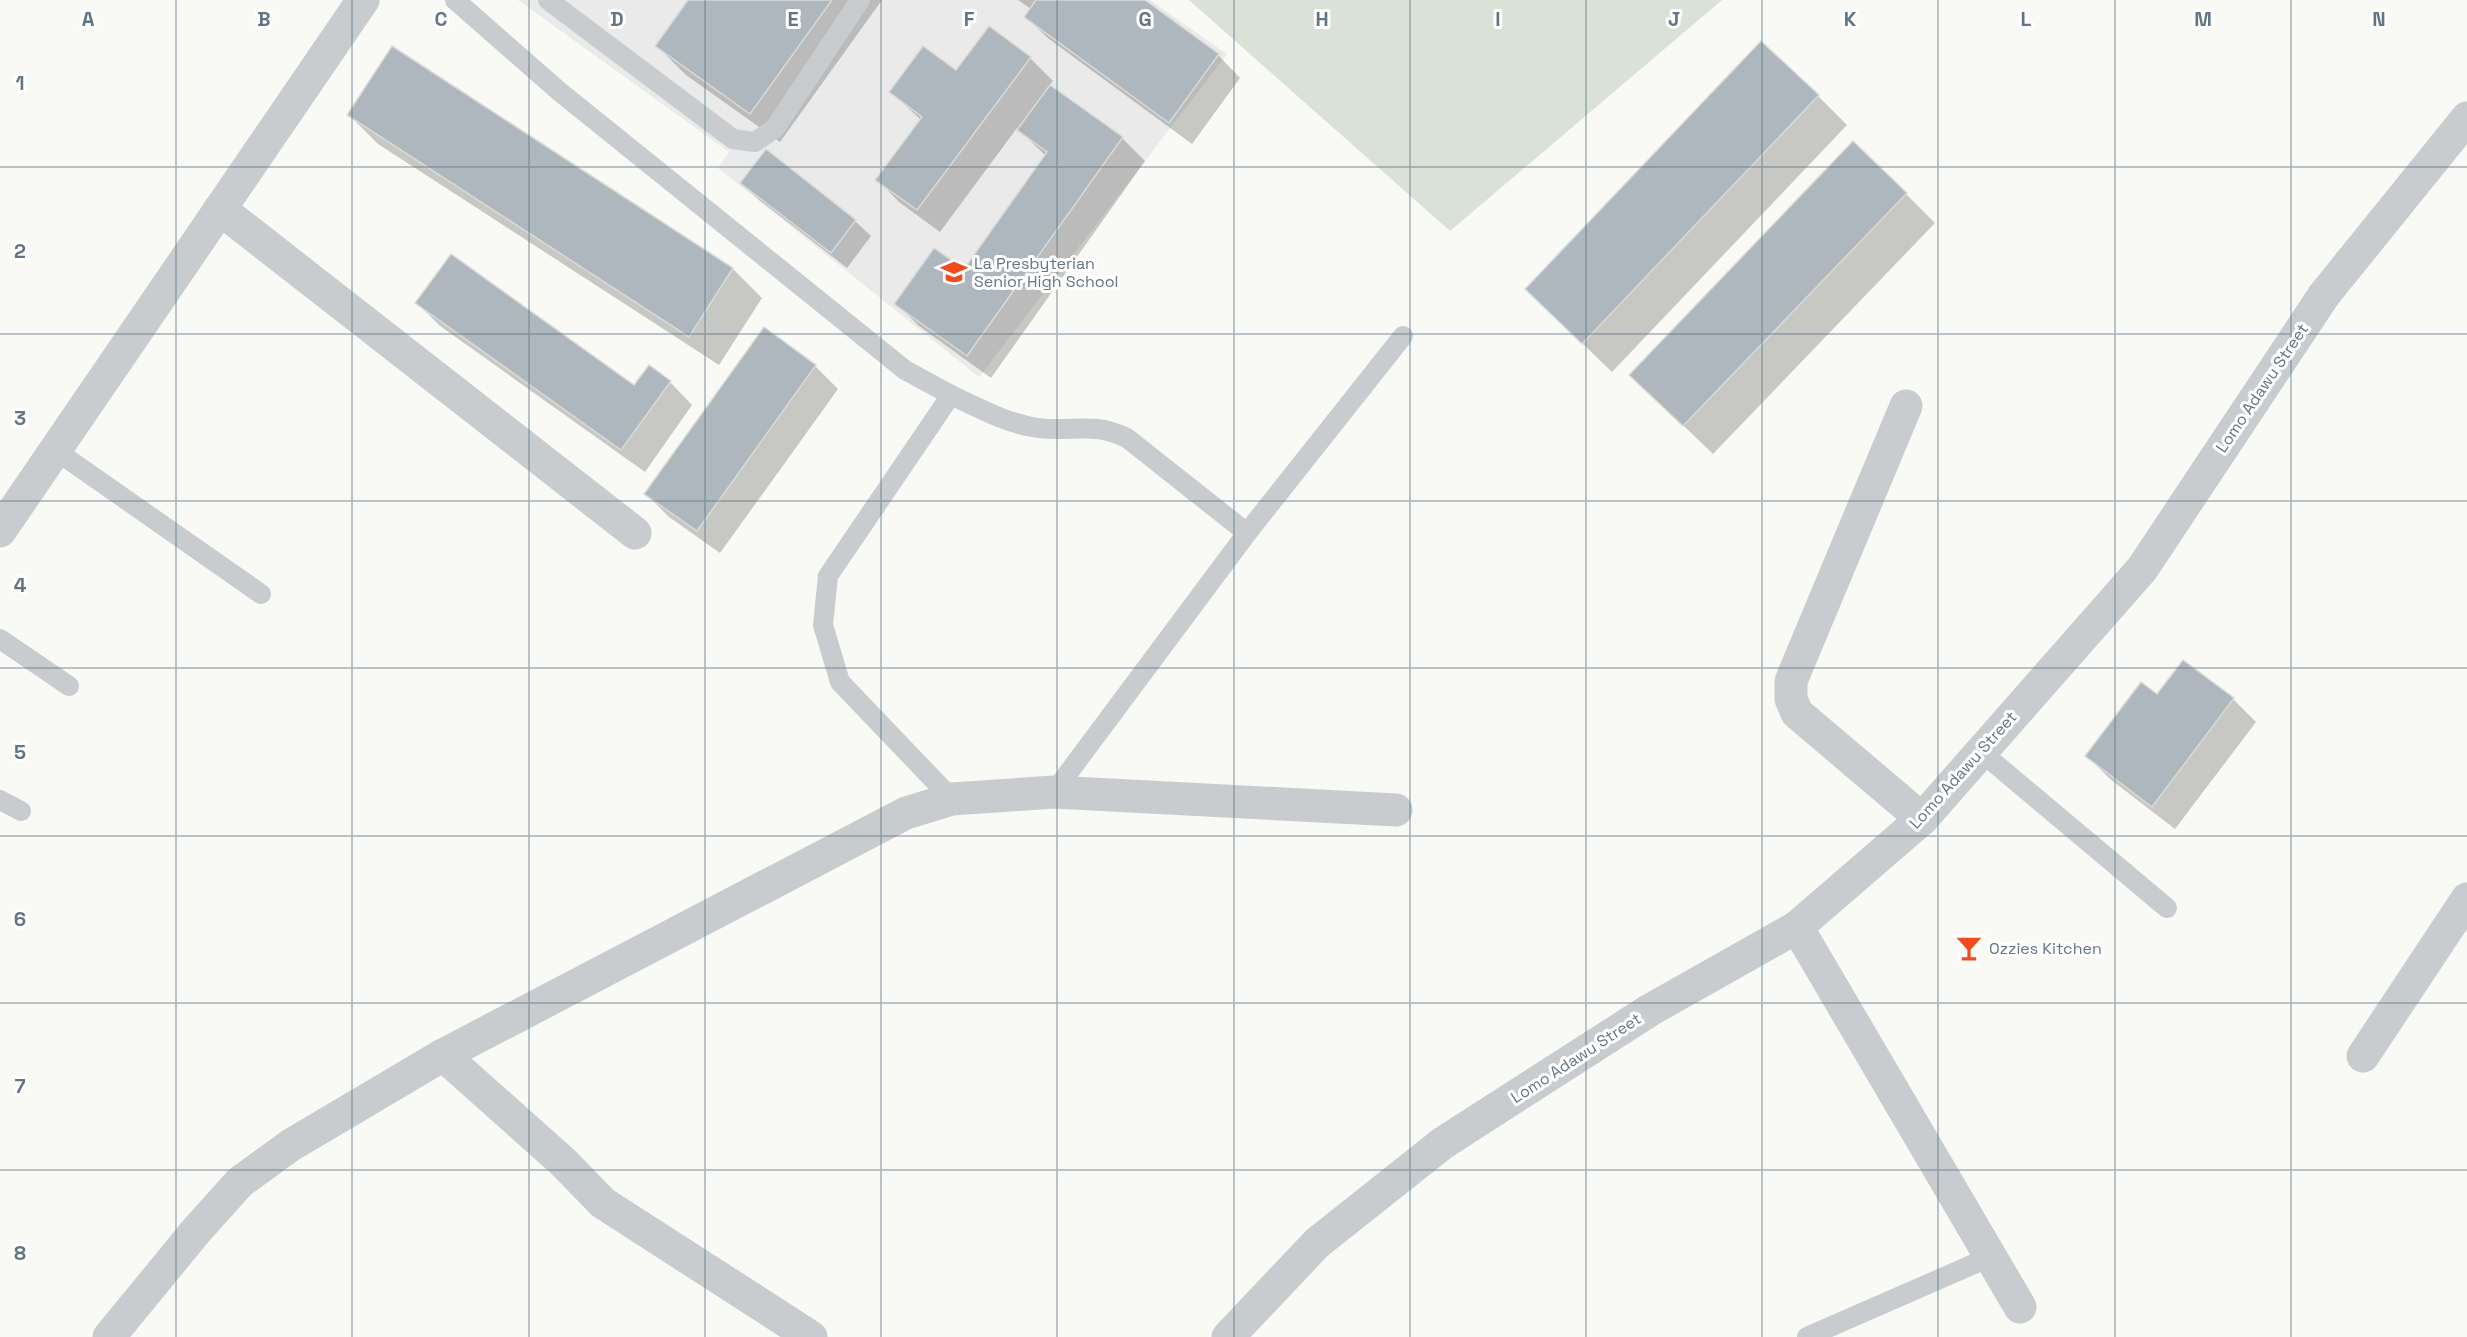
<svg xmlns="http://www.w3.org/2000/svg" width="2467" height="1337" viewBox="0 0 2467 1337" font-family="'Space Grotesk',sans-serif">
<rect width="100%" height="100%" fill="#f9f9f6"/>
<polygon fill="#e9eae9" points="518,0 1150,0 1227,54 979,377 718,168 729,152"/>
<polygon fill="#dae1d6" points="1189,0 1722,0 1450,231"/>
<g fill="#0003">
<polygon points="690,0 882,0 780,142 686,75 657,46"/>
<polygon points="1018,0 1143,0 1218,55 1240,78 1192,144 1049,39 1026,17 1031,9"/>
<polygon points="392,48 733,269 762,298 719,365 378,144 349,115"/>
<polygon points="1030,58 1053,81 1049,86 1122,138 1145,161 991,378 919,326 896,303 964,271 1046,156 1017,128 940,232 899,202 877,179 921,120 891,92 956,72"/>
<polygon points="1818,96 1847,125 1612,372 1556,318"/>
<polygon points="742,183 855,221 871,236 847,268 758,199"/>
<polygon points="1906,194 1935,223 1713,454 1661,404"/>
<polygon points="417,303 634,387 670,382 692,405 645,472 440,326"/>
<polygon points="764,329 815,366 838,389 720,553 669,517 646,494"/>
<polygon points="2183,662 2233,699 2256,722 2175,829 2110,779 2087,756 2157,696"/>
</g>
<g fill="#aeb7bd" stroke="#dadad8" stroke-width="1.5">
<polygon points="688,0 832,0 750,114 655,46"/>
<polygon points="1036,0 1145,0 1219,54 1169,123 1024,17"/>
<polygon points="989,26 1031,57 917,210 875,180 922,117 889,92 923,46 956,70"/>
<polygon points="1761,41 1819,95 1582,344 1525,289"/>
<polygon points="392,46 733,268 689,337 347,115"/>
<polygon points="1050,85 1123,137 967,356 894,304 934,248 964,269 1047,152 1017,130"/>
<polygon points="1853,141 1907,193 1683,426 1629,375"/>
<polygon points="766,149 856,220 831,253 740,183"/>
<polygon points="451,254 634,385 649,365 671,381 621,450 415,303"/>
<polygon points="764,327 816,365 697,531 644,494"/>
<polygon points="2183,660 2234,698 2152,807 2085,756 2141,682 2157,694"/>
</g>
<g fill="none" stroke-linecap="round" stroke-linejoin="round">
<g stroke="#c8cccf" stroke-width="20">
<polyline points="455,0 560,92 905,370 951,395 828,576 823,625 840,682 952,799"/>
<polyline points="548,0 733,139 755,142 775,128 860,0"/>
<path d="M951 395C977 407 1004 422 1032 427 1069 434 1090 420 1127 438L1247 533"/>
<polyline points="55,450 261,594"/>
<polyline points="0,639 69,686"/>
<polyline points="1980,751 2167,908"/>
<polyline points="1054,792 1247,533 1403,336"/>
<polyline points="0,800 21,811"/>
<polyline points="1807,1337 1990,1257"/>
</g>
<g stroke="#c8cccf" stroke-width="33">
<polyline points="220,209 635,533"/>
<polyline points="1906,406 1791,681 1791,699 1797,713 1922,819"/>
<polyline points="0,531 363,0"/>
<polyline points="1797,927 2020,1307"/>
<polyline points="443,1055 563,1162 603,1203 811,1337"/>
<polyline points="2363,1056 2467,899"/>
<polyline points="109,1337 196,1231 240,1182 291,1145 443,1055 906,813 952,799 1054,792 1396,810"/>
<polyline points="1228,1337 1317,1243 1443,1143 1650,1010 1797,927 1922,819 2142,569 2324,295 2467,118"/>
</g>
</g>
<path fill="none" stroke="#617583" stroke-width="1.5" stroke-opacity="0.55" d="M176 0V1337M352 0V1337M529 0V1337M705 0V1337M881 0V1337M1057 0V1337M1234 0V1337M1410 0V1337M1586 0V1337M1762 0V1337M1938 0V1337M2115 0V1337M2291 0V1337M0 167H2467M0 334H2467M0 501H2467M0 668H2467M0 836H2467M0 1003H2467M0 1170H2467"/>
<defs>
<g id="school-bare" transform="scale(2.07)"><path d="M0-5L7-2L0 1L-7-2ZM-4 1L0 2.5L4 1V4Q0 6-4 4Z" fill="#f14b1d" stroke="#fff" stroke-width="2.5" paint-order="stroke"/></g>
<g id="bar-bare" transform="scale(2.07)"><path d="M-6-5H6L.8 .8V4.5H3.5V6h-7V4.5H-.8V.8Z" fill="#f14b1d" stroke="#fff" stroke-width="2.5" paint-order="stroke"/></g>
</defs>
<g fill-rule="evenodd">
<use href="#school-bare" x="954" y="272"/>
<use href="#bar-bare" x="1969" y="948"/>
</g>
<g text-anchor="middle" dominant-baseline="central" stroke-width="6" stroke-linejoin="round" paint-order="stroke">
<g font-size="16" fill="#617583" stroke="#fff" text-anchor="start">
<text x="974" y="263">La Presbyterian<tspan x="974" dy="18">Senior High School</tspan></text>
<text x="1989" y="948">Ozzies Kitchen</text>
</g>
<g font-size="16" fill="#617583" stroke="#fff">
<text transform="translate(2262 388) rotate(-56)">Lomo Adawu Street</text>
<text transform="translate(1963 770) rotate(-48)">Lomo Adawu Street</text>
<text transform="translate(1576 1058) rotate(-33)">Lomo Adawu Street</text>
</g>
</g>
<g font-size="20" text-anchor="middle" font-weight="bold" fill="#617583" stroke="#fff" stroke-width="6" stroke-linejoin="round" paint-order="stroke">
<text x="88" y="26">A</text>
<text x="264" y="26">B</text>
<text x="441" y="26">C</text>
<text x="617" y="26">D</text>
<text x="793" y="26">E</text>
<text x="969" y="26">F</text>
<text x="1145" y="26">G</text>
<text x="1322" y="26">H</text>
<text x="1498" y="26">I</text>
<text x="1674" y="26">J</text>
<text x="1850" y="26">K</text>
<text x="2026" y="26">L</text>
<text x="2203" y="26">M</text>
<text x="2379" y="26">N</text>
<text x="20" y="90">1</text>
<text x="20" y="258">2</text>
<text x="20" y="425">3</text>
<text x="20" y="592">4</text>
<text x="20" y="759">5</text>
<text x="20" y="926">6</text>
<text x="20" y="1093">7</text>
<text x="20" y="1260">8</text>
</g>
</svg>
